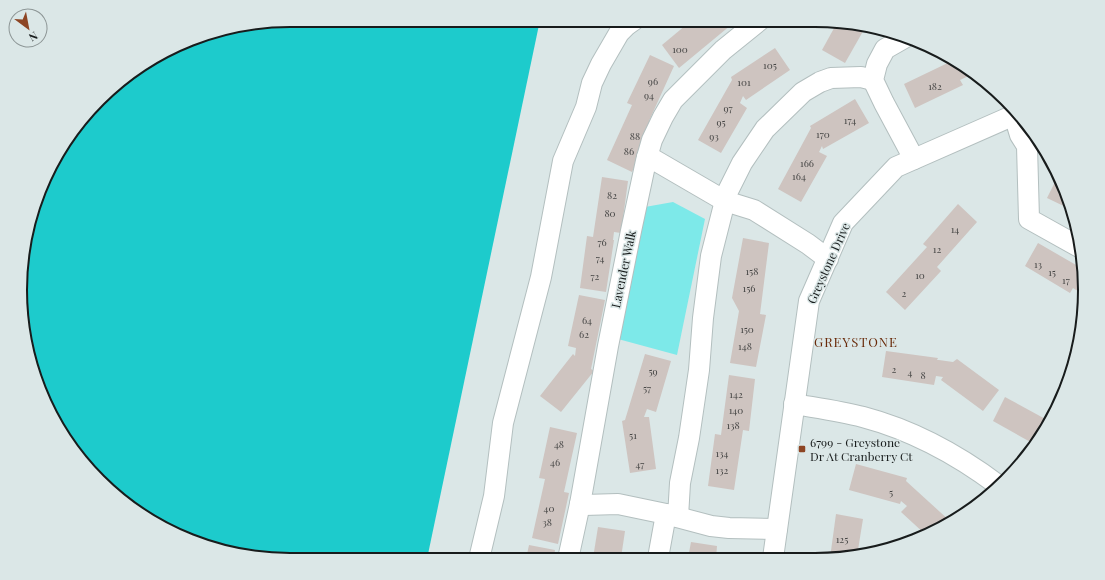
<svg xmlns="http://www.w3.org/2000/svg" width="1105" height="580" viewBox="0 0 1105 580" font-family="'Playfair Display',serif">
<rect width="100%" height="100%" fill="#dbe7e7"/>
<polygon fill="#7de9e9" points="673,202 705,219 677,355 618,339 645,207"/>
<polygon fill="#1dcbcc" points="290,20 540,20 427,559 273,559 220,551 170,532 99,481 65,440 41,394 21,308 29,220 65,140 125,76 203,34"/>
<g fill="#cec4c0">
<polygon points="692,20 737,20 679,68 662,45"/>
<polygon points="838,21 866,26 845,63 822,50"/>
<polygon points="775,48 790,70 746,100 743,96 740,103 747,108 721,153 698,140 732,80 731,77"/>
<polygon points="650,55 674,66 649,121 654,124 632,172 607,160 632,105 627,103"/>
<polygon points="954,60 975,73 960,80 963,85 915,108 904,84"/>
<polygon points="855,99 869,123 823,149 822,146 819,152 827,156 801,202 778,189 811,128 810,126"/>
<polygon points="1058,176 1071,203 1072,210 1047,198"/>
<polygon points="602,177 628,181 621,233 614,232 613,240 614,240 606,292 580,288 587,236 593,237"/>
<polygon points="958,204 977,222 937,267 941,271 905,310 886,292 927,247 923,244"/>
<polygon points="743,238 769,243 760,314 766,315 756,367 730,363 739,311 732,298"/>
<polygon points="1038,243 1083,269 1084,295 1073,288 1070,293 1025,266"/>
<polygon points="579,295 605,300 591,369 594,371 561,412 540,396 573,354 575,356 576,348 568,346"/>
<polygon points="886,351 938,358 937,360 939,360 953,362 957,359 999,390 983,411 941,380 943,377 936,376 934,385 882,377"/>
<polygon points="645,354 671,361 656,412 647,409 644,417 649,417 656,469 630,473 622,421 625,420"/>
<polygon points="729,375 755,379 749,431 743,430 734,490 708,486 715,434 721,435"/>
<polygon points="1005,397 1049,421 1034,444 993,421"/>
<polygon points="550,427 577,433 564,492 569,493 558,544 532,538 545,479 539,478"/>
<polygon points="856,464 907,478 906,481 951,522 926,535 901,512 907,506 901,501 900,504 849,490"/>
<polygon points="836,514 863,519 857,556 850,558 830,558"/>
<polygon points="598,527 625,531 621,558 593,558"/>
<polygon points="691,542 717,546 716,558 688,558"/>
<polygon points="529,545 555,550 554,559 526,559"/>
</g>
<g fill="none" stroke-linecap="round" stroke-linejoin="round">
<g stroke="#b3bfbf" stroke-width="22">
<g id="minor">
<polyline points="906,37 885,49 877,64 873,80 884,103 914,159"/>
<polyline points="1014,115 1020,135 1027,146 1029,219 1081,248"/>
<polyline points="647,157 651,158 725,201 754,210 808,244 828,259"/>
<path d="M794 404C817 408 840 411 863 417 912 430 958 455 998 485"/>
<polyline points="580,504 584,505 618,504 666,514 711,526 729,528 777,529"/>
<polyline points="678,517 680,483 689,438 699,370 703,318 711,256 727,193 742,163 765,129 803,92 820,82 831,78 861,77 873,80"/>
<polyline points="658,558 666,514"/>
<polyline points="773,558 809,301 843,223 896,167 1019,113"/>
<polyline points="479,559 494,496 503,423 541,277 563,161 586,107 592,83 601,64 619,33 627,25 634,20"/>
<polyline points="568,559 580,504 608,346 631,231 646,161 652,140 663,117 673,100 723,50 760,20"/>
</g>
</g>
<use href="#minor" stroke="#fff" stroke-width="20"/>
</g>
<rect fill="#8d4524" stroke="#dbe7e7" stroke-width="1.5" x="798" y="445" width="8" height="8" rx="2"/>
<g text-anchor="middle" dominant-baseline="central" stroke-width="3" stroke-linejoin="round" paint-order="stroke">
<g font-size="10" fill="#464645">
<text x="680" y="49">100</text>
<text x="770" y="65">105</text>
<text x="653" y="81">96</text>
<text x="744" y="82">101</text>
<text x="935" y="86">182</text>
<text x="649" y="95">94</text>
<text x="728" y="108">97</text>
<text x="850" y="120">174</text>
<text x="721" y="122">95</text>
<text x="823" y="134">170</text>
<text x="635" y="136">88</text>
<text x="714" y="136">93</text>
<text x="629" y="151">86</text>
<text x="807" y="163">166</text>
<text x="799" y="176">164</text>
<text x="612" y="195">82</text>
<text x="610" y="213">80</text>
<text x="955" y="229">14</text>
<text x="602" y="242">76</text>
<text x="937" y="249">12</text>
<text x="600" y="258">74</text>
<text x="1038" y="264">13</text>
<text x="752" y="271">158</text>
<text x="1052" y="272">15</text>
<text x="920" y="275">10</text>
<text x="595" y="276">72</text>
<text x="1066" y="280">17</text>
<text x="749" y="288">156</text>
<text x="904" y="293">2</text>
<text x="587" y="320">64</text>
<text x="747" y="329">150</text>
<text x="584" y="334">62</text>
<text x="745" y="346">148</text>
<text x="894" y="369">2</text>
<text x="653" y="371">59</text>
<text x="910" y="372">4</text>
<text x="923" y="375">8</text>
<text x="647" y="388">57</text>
<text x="736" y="394">142</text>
<text x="736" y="410">140</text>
<text x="733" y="425">138</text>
<text x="633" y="435">51</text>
<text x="559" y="444">48</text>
<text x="722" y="453">134</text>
<text x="555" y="462">46</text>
<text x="640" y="464">47</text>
<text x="722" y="470">132</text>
<text x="891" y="492">5</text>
<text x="549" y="508">40</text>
<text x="547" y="522">38</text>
<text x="842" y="539">125</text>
</g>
<g font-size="12" fill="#181c1c" stroke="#dbe7e7">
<text transform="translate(828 263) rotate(-66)">Greystone Drive</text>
<text transform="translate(623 269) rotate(-78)">Lavender Walk</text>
</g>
<g font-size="12" fill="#181c1c" stroke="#dbe7e7" text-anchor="start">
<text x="810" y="442">6799 - Greystone<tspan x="810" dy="14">Dr At Cranberry Ct</tspan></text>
</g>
<g font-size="13" letter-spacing="1" fill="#692a09" stroke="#dbe7e7">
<text x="856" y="341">GREYSTONE</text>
</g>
</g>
<path d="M0 0H1105V580H0ZM290 27H815A263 263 0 0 1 1078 290V290A263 263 0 0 1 815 553H290A263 263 0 0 1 27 290V290A263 263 0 0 1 290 27Z" fill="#dbe7e7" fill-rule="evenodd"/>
<path fill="none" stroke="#181c1c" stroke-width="2" d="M290 27H815A263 263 0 0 1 1078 290V290A263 263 0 0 1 815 553H290A263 263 0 0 1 27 290V290A263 263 0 0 1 290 27Z"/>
<g transform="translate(28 28) rotate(148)"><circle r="19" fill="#dbe7e7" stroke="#8d9696"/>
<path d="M0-3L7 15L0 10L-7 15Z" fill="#8d4524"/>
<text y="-6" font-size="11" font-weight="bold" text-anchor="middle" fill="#181c1c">N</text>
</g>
</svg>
